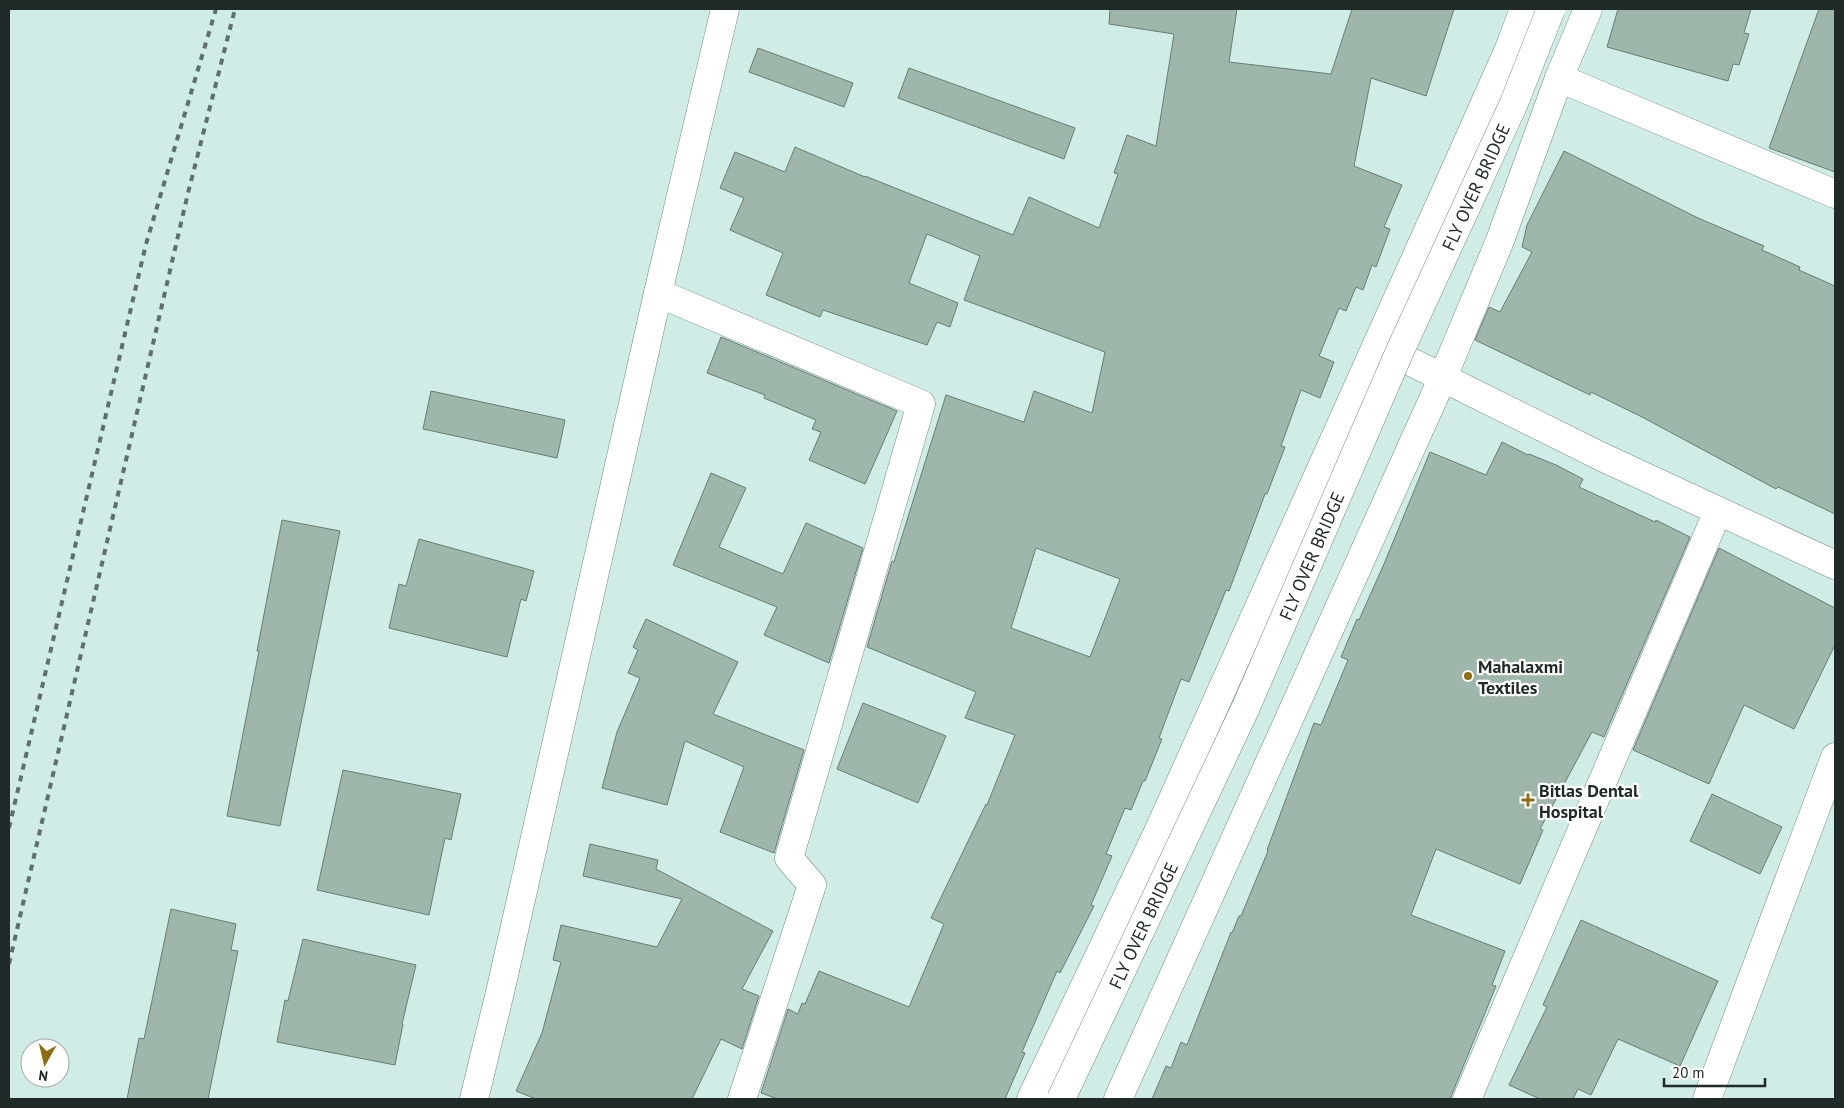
<svg xmlns="http://www.w3.org/2000/svg" width="1844" height="1108" viewBox="0 0 1844 1108" font-family="'PT Sans',sans-serif">
<rect width="100%" height="100%" fill="#d0ece6"/>
<g fill="#9fb6aa" stroke="#687d73" fill-rule="evenodd">
<path d="M1110 9H1237L1229 62 1331 74 1352 9H1454L1426 96 1371 78 1354 166 1402 185 1384 227 1390 229 1376 267 1372 265 1363 290 1356 287 1346 311 1339 308 1319 356 1334 362 1320 398 1301 390 1281 446 1285 447 1267 494H1265L1229 591 1226 590 1189 682 1181 679 1159 738 1162 739 1145 781H1143L1131 810 1125 808 1106 854 1112 856 1091 905 1094 906 1060 973 1057 971 1022 1052 1025 1053 1005 1099H778L761 1093 788 1009 798 1014 802 1003 805 1004 819 971 909 1007 944 924 931 918 986 804 987 805 1015 735 965 718 976 692 867 647 892 561 894 562 946 395 1024 422 1034 391 1092 413 1105 352 964 300 980 256 927 234 909 283 958 303 950 327 937 322 927 345 823 310 820 317 766 295 783 253 730 230 744 198 720 188 735 152 785 172 795 147 865 177V176L1013 235 1029 197 1099 228 1118 174 1114 173 1127 135 1156 146 1174 34 1109 24ZM1036 548 1120 579 1090 657 1011 628Z"/>
<polygon points="1618,9 1751,9 1744,33 1749,34 1739,65 1733,64 1728,81 1607,47"/>
<polygon points="1819,9 1835,9 1835,172 1769,148"/>
<polygon points="758,48 853,83 844,107 749,72"/>
<polygon points="909,68 1075,128 1064,159 898,98"/>
<polygon points="1564,151 1698,218 1764,246 1762,250 1800,267 1799,270 1835,286 1835,514 1778,487 1776,489 1642,417 1591,392 1590,395 1475,340 1489,307 1500,312 1532,252 1522,247 1527,225"/>
<polygon points="721,337 897,411 865,484 809,460 821,432 812,429 816,420 764,398 765,395 707,373"/>
<polygon points="431,391 565,420 557,458 423,429"/>
<polygon points="1502,442 1528,455 1529,454 1556,465 1583,479 1579,487 1655,522 1656,520 1690,537 1604,737 1592,732 1540,829 1543,830 1520,884 1436,849 1411,915 1505,951 1492,985 1496,986 1450,1099 1152,1099 1166,1066 1171,1068 1181,1042 1187,1045 1231,932 1232,933 1239,916 1241,916 1268,851 1267,850 1314,723 1321,725 1348,660 1341,657 1357,619 1359,620 1384,564 1430,452 1486,475"/>
<polygon points="711,473 746,488 719,547 783,574 806,523 863,548 829,663 764,635 777,607 673,565"/>
<polygon points="282,520 340,531 280,826 227,816 259,651 257,651"/>
<polygon points="419,539 534,571 526,601 521,599 507,657 389,628 399,584 406,586"/>
<polygon points="1719,548 1835,608 1835,645 1794,729 1744,705 1709,784 1633,750"/>
<polygon points="646,619 738,662 713,714 804,750 774,853 720,832 744,767 685,741 667,805 602,788 617,732 640,678 628,673 638,650 633,647"/>
<polygon points="863,703 946,736 918,803 837,769"/>
<polygon points="343,770 461,794 451,840 445,838 429,915 317,890"/>
<polygon points="1712,794 1782,827 1760,874 1690,841"/>
<polygon points="590,844 658,860 656,869 773,931 742,989 759,996 742,1049 721,1039 692,1099 536,1099 516,1091 542,1033 561,962 553,960 561,925 657,947 682,899 583,876"/>
<polygon points="171,909 236,924 231,950 238,951 208,1099 127,1099 139,1038 144,1039"/>
<polygon points="1581,920 1718,981 1680,1066 1618,1039 1591,1095 1578,1089 1573,1099 1540,1099 1509,1085 1547,1007 1543,1005"/>
<polygon points="303,939 416,965 402,1024 403,1024 395,1065 277,1042 285,1000 288,1001"/>
</g>
<g fill="none" stroke-linecap="round" stroke-linejoin="round">
<g stroke="#718a85" stroke-width="29">
<g id="street">
<polyline points="1559,78 1835,194"/>
<polyline points="658,293 921,404 789,858 812,885 742,1099"/>
<polyline points="1377,345 1600,456 1835,565"/>
<polyline points="474,1099 501,988 658,293 725,9"/>
<polyline points="1031,1099 1158,832 1440,204 1509,49 1524,9"/>
<polyline points="1118,1099 1443,377 1499,243 1559,78 1588,9"/>
<polyline points="1467,1099 1718,511"/>
<polyline points="1707,1099 1835,757"/>
</g>
</g>
<use href="#street" stroke="#fff" stroke-width="28"/>
<g stroke="#5f6f6c" stroke-width="4" stroke-dasharray="6 6" stroke-linecap="butt">
<polyline points="9,828 146,244 216,9"/>
<polyline points="9,964 188,193 235,9"/>
</g>
<g stroke="#718a85" stroke-width="29" stroke-linecap="butt">
<g id="street-bridge">
<path id="s1" d="M1061 1099 1246 707 1399 353 1514 103 1551 9"/>
</g>
</g>
<use href="#street-bridge" stroke="#fff" stroke-width="28"/>
</g>
<g fill="#8e6e11" stroke="#fff" stroke-width="2">
<circle cx="1468" cy="676" r="5"/>
<path d="M1525.5 792.5h5v5h5v5h-5v5h-5v-5h-5v-5h5z"/>
</g>
<g text-anchor="middle" dominant-baseline="central" stroke-width="4.5" stroke-linejoin="round" paint-order="stroke">
<g font-size="18" fill="#202a28" stroke="#fff">
<text stroke="none"><textPath href="#s1" startOffset="1002">FLY OVER BRIDGE</textPath></text>
<text stroke="none"><textPath href="#s1" startOffset="598">FLY OVER BRIDGE</textPath></text>
<text stroke="none"><textPath href="#s1" startOffset="192">FLY OVER BRIDGE</textPath></text>
</g>
<g font-size="18" font-weight="bold" fill="#202a28" stroke="#fff" text-anchor="start">
<text x="1478" y="666">Mahalaxmi<tspan x="1478" dy="21">Textiles</tspan></text>
<text x="1539" y="790">Bitlas Dental<tspan x="1539" dy="21">Hospital</tspan></text>
</g>
</g>
<rect width="1844" height="1108" fill="none" stroke="#202a28" stroke-width="20"/>
<g transform="translate(45 1063) rotate(188)"><circle r="24" fill="#ffffff" stroke="#a6aaa9"/>
<path d="M0-4L9 19L0 12L-9 19Z" fill="#8e6e11"/>
<text y="-8" font-size="14" font-weight="bold" text-anchor="middle" fill="#202a28">N</text>
</g>
<path d="M1664 1078v8h101v-8" fill="none" stroke="#202a28" stroke-width="2.5"/>
<text x="1672" y="1078" font-size="15" fill="#202a28" stroke="#ffffff" stroke-width="4" paint-order="stroke">20 m</text>
</svg>
